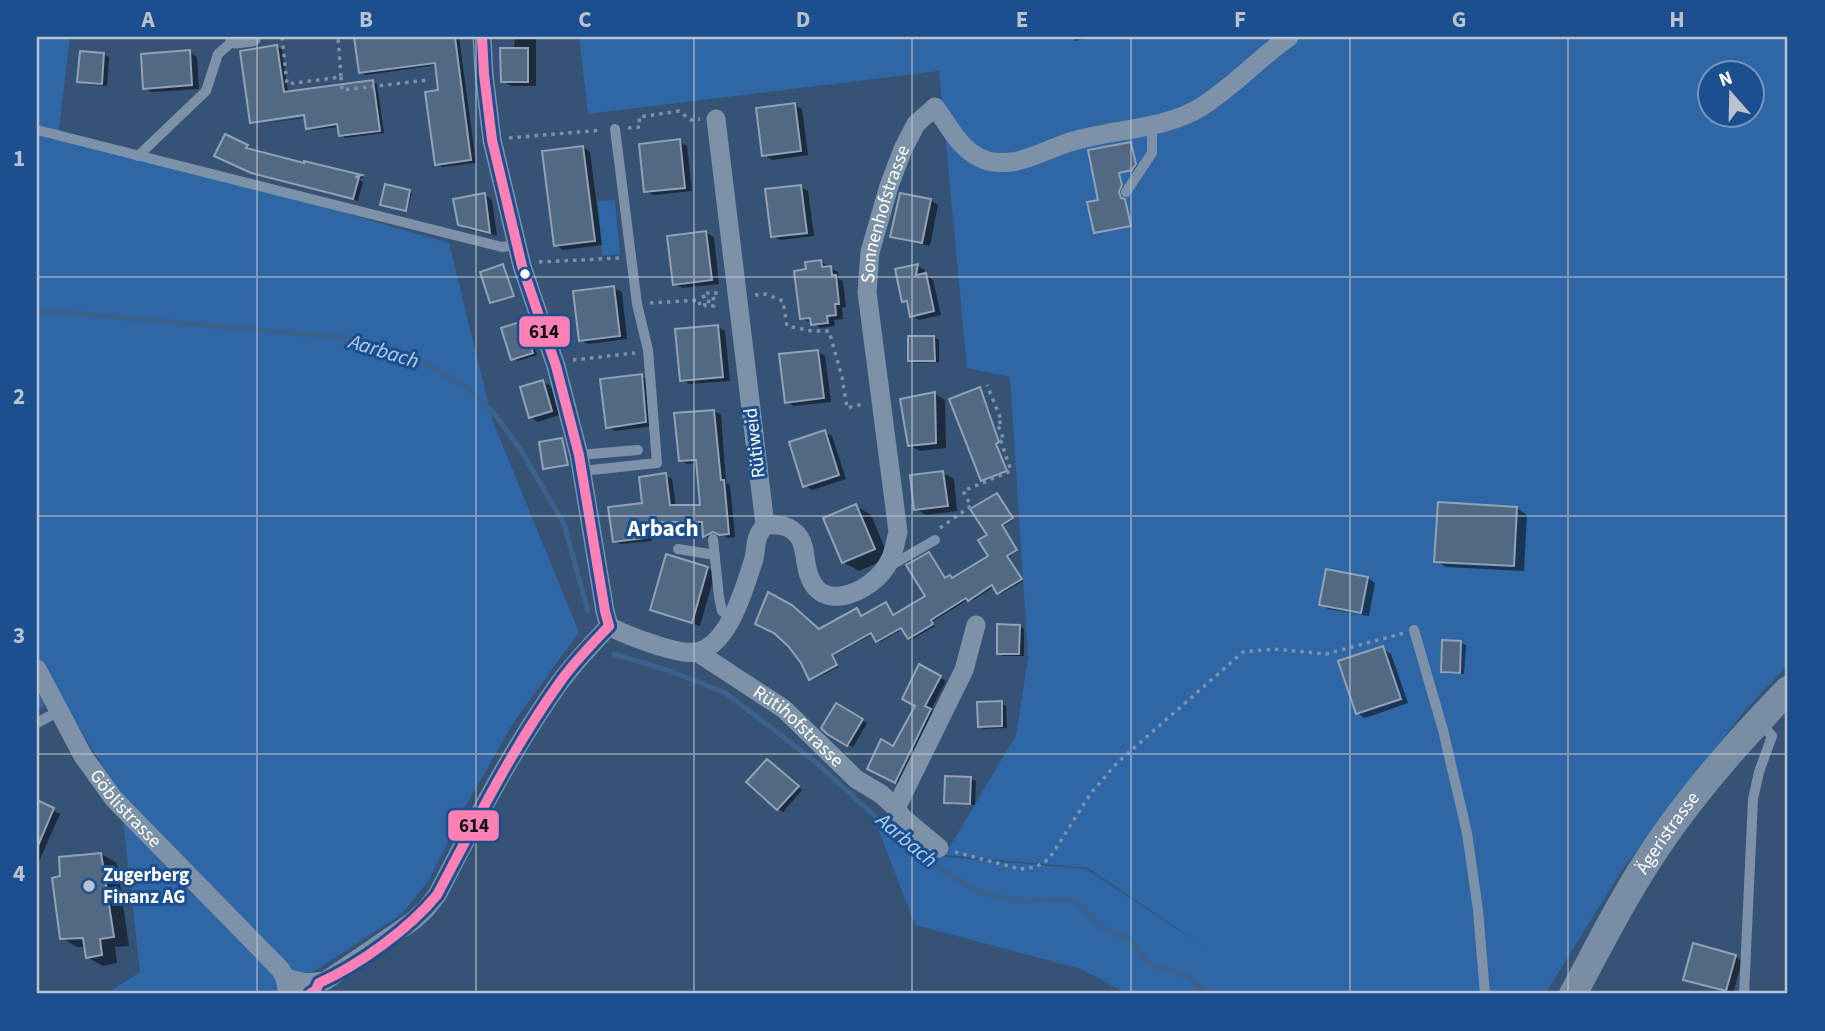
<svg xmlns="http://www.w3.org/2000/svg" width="1825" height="1031" viewBox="0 0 1825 1031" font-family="'Source Sans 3',sans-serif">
<rect width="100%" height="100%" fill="#365274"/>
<g fill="#2f66a5" fill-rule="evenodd">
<polygon points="37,37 70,37 59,130 449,243 493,422 579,632 514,722 469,800 429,880 402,914 279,994 106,994 140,972 120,794 59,696 37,711"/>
<path d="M579 37H1788V665L1741 715 1622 870 1545 994H1128L1081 969 915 925 877 826 945 857 1086 869 1206 948 1088 868 945 855 1016 735 1028 658 1010 377 967 368 939 71 588 114ZM1710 74H1752V116H1710Z"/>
<polygon points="615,200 620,254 602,256 598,201"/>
</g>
<g fill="#0007">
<polygon points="356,37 459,37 476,163 442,167 437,164 440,91 437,65 366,75 360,72"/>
<polygon points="515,37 536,37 536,86 511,86 502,81 514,50"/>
<polygon points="1072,37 1090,37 1075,41"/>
<polygon points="277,47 282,49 288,93 372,82 377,84 384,133 345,138 341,135 339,127 312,130 308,128 306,118 256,124 313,116 313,112 254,121 254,123 252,122"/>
<polygon points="189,52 197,57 199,89 152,92 145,88"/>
<polygon points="104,54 109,57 107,86 84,84 79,81"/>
<polygon points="794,105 802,109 808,155 772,160 764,155"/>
<polygon points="679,141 687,146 692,191 654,195 646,191"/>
<polygon points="1131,144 1133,145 1137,165 1134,170 1120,173 1123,186 1120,194 1123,200 1126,202 1131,224 1095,231 1100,201"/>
<polygon points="247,146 252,149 251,151 305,165 306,163 361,176 364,178 358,179 363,182 358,201 258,175 222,158"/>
<polygon points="583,147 590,152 602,245 563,250 556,245"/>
<polygon points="386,186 412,193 407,211 384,205"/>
<polygon points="801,187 808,191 814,236 780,240 773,236"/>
<polygon points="485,195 492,200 497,236 467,229 459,224"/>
<polygon points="930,200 938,205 930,246 899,240 892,236"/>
<polygon points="706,233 714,237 719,284 682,288 675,284"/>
<polygon points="821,262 828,266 829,268 838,272 839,279 843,281 846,307 842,308 843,319 834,320 835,326 820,328 813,322 809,322 801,318 807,271"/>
<polygon points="503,265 505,266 515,296 493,303 492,302"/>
<polygon points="918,266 925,270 924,274 933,280 941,315 919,320 912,316 909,304 904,301 897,270"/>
<polygon points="614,288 622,292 627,339 588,344 580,339"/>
<polygon points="523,323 528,326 537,355 518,361 513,358"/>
<polygon points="718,327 725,331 730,381 689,384 682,380"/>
<polygon points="934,337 939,340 939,362 915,363 910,360"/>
<polygon points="818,351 825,356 831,402 794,406 787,402"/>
<polygon points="642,376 649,380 653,426 615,431 607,426"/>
<polygon points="543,382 551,386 559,415 538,422 531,417"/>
<polygon points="980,389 991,414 989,415 1000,443 996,444 1007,471 984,481 982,480"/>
<polygon points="935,394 945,400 946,448 920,451 909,445 902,400"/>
<polygon points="714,411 721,415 726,483 730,485 735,537 728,538 721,534 711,539 704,536 703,525 650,525 652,541 621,544 614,541 665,475 672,479 676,506 702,506 698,463 687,464 680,460"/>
<polygon points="824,432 832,436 846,479 812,490 804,485"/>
<polygon points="943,473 954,479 957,511 926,515 916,509"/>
<polygon points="997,495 1000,496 1014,520 1003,526 1018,551 1009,557 1023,581 1001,594 995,586 972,601 969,599 932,622 935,626 911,640 903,629 880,642 873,634 833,656 839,667 812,680 810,679 819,631 856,610 863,618 886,605 894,616 927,597 929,554 932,556 946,580 953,579 990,557 989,536"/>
<polygon points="856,506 871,515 889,558 859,571 843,562"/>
<polygon points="1517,508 1527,515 1524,571 1446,567 1436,561"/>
<polygon points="668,556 708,568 715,573 700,626 659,613 652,609"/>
<polygon points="1368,578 1375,583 1369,616 1328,609 1321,604"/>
<polygon points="1020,626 1024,629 1024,656 1003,656 998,653"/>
<polygon points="1444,642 1461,643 1466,645 1464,674 1448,674 1443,671"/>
<polygon points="1383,649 1391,654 1408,703 1365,718 1357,713"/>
<polygon points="920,666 946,681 931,710 937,714 902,785 869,768 894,748 917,705"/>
<polygon points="1001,703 1006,706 1007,728 984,729 979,726"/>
<polygon points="836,705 867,723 853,747 828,732"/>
<polygon points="768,761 802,790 783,812 778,809"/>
<polygon points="947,778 971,779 976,781 975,805 951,805 946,802"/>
<polygon points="37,802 60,814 37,866"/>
<polygon points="101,854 117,863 129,946 115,947 117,963 103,966 87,957 86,947 77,947 62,938 62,877"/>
<polygon points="1735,956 1742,961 1733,994 1692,983 1685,979"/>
</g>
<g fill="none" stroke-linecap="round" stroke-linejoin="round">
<g stroke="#3b618d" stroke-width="5">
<polyline points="37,310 349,338 409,354 464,386 494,413 522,452 564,524 588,611"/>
<polyline points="614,654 667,670 724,692 812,759 877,818 939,867 976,891 1015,901 1074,900 1102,928 1130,939 1146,962 1189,977 1206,994"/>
</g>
</g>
<g fill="#526984" stroke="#92a2b6" stroke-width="2">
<polygon points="354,37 455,37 471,160 435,165 425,92 438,90 435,63 359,73"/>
<polygon points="277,45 284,92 373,80 380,131 339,136 337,124 306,129 304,115 250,123 240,51"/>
<polygon points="500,48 528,48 528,82 501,82"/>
<polygon points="190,50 192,85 143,89 141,54"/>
<polygon points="80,51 104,53 102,84 77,82"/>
<polygon points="795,103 801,151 762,156 756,108"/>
<polygon points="225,134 248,145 246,148 304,163 304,161 362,175 355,177 359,177 353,199 251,173 214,156"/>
<polygon points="680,139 685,188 644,192 639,144"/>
<polygon points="1131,142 1136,164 1132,170 1119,173 1122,185 1119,192 1121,198 1125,199 1131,226 1094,233 1087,202 1098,200 1088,150"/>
<polygon points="583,146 595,241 554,246 542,151"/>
<polygon points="385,184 410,190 406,211 380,205"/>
<polygon points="801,185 807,233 771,237 765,189"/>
<polygon points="485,193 490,233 458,225 453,199"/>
<polygon points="900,193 931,199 922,243 890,237"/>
<polygon points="706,231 712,280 673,285 667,236"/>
<polygon points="821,260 822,267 831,266 832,275 836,275 839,304 835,304 836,315 827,316 828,323 811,325 810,318 800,319 794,271 806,269 805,262"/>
<polygon points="503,264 514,296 490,303 480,272"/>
<polygon points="918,264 916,275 926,273 934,311 910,317 907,301 902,302 895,269"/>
<polygon points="614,286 620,336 579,341 573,291"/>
<polygon points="523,321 533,353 511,360 501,328"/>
<polygon points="718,325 723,377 680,381 675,329"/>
<polygon points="908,336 934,336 935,361 908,361"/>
<polygon points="818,350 824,398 785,403 779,354"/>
<polygon points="642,374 646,422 606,428 600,379"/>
<polygon points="543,380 552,411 529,418 520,387"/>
<polygon points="980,387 999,442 996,444 1007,471 981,481 949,399"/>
<polygon points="935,392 936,443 908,446 900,399"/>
<polygon points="714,410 721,480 724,480 729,534 719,535 713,532 703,537 702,522 644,522 646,538 613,542 608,507 642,503 639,477 666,473 670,505 700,505 696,460 679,461 674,413"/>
<polygon points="825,430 839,475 803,487 789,442"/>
<polygon points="562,438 568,465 543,469 539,442"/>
<polygon points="943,471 948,506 914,510 910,475"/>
<polygon points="997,493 1013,518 1002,525 1017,550 1007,556 1022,579 997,594 992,585 968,601 966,598 931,620 933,624 908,639 901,628 876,642 871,633 832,655 837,665 809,680 801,663 788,646 774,633 755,624 768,592 792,605 819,629 857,608 861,616 886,602 893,615 925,596 906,565 929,552 945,578 950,575 952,578 988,556 978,540 987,535 970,509"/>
<polygon points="1438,502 1517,507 1514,566 1434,562"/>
<polygon points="856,504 875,549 842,563 823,518"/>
<polygon points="666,554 708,567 692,623 650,610"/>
<polygon points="1326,569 1368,577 1361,613 1319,605"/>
<polygon points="997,624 1020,625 1019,654 997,654"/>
<polygon points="1442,640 1461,641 1460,673 1441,672"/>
<polygon points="1383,646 1401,699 1356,714 1338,661"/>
<polygon points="919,664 941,676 925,706 931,709 895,783 867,769 881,739 893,746 915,706 902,699"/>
<polygon points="1002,701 1002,726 978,727 977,702"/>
<polygon points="836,703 863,719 847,746 827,734 821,728"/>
<polygon points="767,759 799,786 777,810 746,782"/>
<polygon points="945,776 971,777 970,804 944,803"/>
<polygon points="37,800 54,808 37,848"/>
<polygon points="101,853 114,937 100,939 102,955 86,958 83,938 60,939 52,878 60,876 59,857"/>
<polygon points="1693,943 1736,955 1726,991 1683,980"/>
</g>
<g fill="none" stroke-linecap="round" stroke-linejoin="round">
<g stroke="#7d92a8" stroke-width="3.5" stroke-dasharray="3.5 5" stroke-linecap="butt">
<polyline points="282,37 287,84 341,77 338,37"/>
<polyline points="341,77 342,90 428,80"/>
<polyline points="628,128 640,127 639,117 679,111 691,120 700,119"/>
<polyline points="509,138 602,130"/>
<polyline points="539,262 619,258"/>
<polyline points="755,295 766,294 783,301 787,326 812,331 829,331 842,377 847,408 863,404"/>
<polyline points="650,303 699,300 700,306 705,306 703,293 708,293 709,306 714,306 713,293 718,293"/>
<polyline points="573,360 635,353"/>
<polyline points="940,528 971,506 963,491 1011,471 1001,441 1004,440 997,423 1002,422 987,385"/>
<polyline points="955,852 1020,869 1036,867 1049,859 1091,793 1117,763 1243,652 1274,649 1326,654 1404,633"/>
</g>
<g stroke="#7d92a8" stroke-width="10">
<polyline points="37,130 502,247 517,245"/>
<polyline points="138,156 206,91 218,54 235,39"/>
<polyline points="1126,192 1152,153 1152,124"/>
<polyline points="579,455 638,450"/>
<polyline points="582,471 657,463 648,350 637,304 615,129"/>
<polyline points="713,539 719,597 722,611 732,618"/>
<polyline points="678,549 715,555"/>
<polyline points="890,566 935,540"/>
<polyline points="1414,630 1443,730 1467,833 1478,910 1485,994"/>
<polyline points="37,723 59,711"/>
<polyline points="1744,994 1753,799 1759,772 1772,736 1760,723"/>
</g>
<g stroke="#7d92a8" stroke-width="19">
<polyline points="482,37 484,74 492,140 522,266 556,366 579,455 605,611 609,626"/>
<polyline points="235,39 252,37"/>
<path id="s1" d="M765 525C778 524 791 525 799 537 808 549 802 571 816 588 822 595 832 597 841 596 861 593 882 578 891 558 894 550 896 540 898 532L867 292 870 252 889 186 903 149 916 124 935 107C950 127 960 151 985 160 992 163 1005 163 1012 162 1031 159 1049 149 1067 143 1109 129 1165 130 1201 107 1233 87 1259 58 1289 37"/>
<path d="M609 626C625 635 641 640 659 646 671 649 683 654 696 652 728 646 743 592 752 565 759 547 751 543 765 525L716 119"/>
<path id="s2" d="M697 652 784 709 856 779 881 794 896 808 902 817 939 848"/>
<path id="s3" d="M37 669 83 756 114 799 281 970 285 978 288 994"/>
<polyline points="896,808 964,670 976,625"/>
<path d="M285 978 306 983 325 981 413 921 426 909 437 895C475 822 512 749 560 682 575 662 592 644 609 626"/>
</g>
<path stroke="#798da4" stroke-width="28" id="s4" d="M1573 994C1600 944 1626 892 1658 845 1696 789 1741 738 1788 690"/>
<g stroke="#1b4f8f" stroke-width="16">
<g id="bus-1">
<polyline points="482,37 484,74 492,140 522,266 556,366 579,455 605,611 609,626"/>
<path d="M310 994 316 990 319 983C359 965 409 929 437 895 475 823 512 749 560 682 574 662 592 644 609 626"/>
</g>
</g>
<use href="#bus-1" stroke="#ff80b4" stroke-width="10"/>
</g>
<path fill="none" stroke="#b9c2ce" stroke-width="2" stroke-opacity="0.55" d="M257 37V994M476 37V994M694 37V994M912 37V994M1131 37V994M1350 37V994M1568 37V994M37 277H1788M37 516H1788M37 754H1788"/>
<circle fill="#fff" stroke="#1b4f8f" stroke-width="2.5" cx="525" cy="274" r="6"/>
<circle fill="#b9c2ce" stroke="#1b4f8f" stroke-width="2.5" cx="89" cy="886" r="7"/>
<g text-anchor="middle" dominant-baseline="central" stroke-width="6" stroke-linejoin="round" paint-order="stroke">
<g font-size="19" fill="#fff" stroke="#1b4f8f">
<text stroke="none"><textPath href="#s1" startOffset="534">Sonnenhofstrasse</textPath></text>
<text transform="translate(755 443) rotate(-97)">Rütiweid</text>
<text stroke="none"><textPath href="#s2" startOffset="126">Rütihofstrasse</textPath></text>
<text stroke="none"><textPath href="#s3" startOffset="166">Göblistrasse</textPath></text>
<text stroke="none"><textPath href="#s4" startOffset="187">Ägeristrasse</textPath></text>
</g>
<g font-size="19" font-weight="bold" fill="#fff" stroke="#1b4f8f" text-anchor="start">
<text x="103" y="875">Zugerberg<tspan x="103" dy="22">Finanz AG</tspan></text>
</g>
<g font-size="21" font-style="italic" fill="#b5d3f5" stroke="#1b4f8f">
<text transform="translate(384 351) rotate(17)">Aarbach</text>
<text transform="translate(907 840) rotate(40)">Aarbach</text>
</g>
<g font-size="23" font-weight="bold" fill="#fff" stroke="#1b4f8f">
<text x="663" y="528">Arbach</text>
</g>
</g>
<g stroke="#1b4f8f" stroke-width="2.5">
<rect x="518" y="315" width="53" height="33" rx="7" fill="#ff80b4"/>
<rect x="447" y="809" width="53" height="33" rx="7" fill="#ff80b4"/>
</g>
<g font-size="19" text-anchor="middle" font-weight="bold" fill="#111">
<text x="544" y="338">614</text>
<text x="474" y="832">614</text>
</g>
<rect width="1825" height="1031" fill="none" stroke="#1b4f8f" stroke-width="77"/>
<g transform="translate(1731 94) rotate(340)"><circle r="33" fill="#1b4f8f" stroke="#7695bc" stroke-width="2"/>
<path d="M0-5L12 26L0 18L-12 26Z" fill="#b9c2ce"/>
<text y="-10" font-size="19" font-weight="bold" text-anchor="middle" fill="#ffffff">N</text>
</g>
<rect x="38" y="38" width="1748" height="954" fill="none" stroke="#b9c2ce" stroke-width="2.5"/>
<g font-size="23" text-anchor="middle" font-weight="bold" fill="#b9c2ce">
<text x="148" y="27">A</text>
<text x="366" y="27">B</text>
<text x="585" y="27">C</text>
<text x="803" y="27">D</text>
<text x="1022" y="27">E</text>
<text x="1240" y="27">F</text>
<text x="1459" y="27">G</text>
<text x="1677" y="27">H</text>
<text x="19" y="166">1</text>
<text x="19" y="404">2</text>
<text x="19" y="643">3</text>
<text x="19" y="881">4</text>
</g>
</svg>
